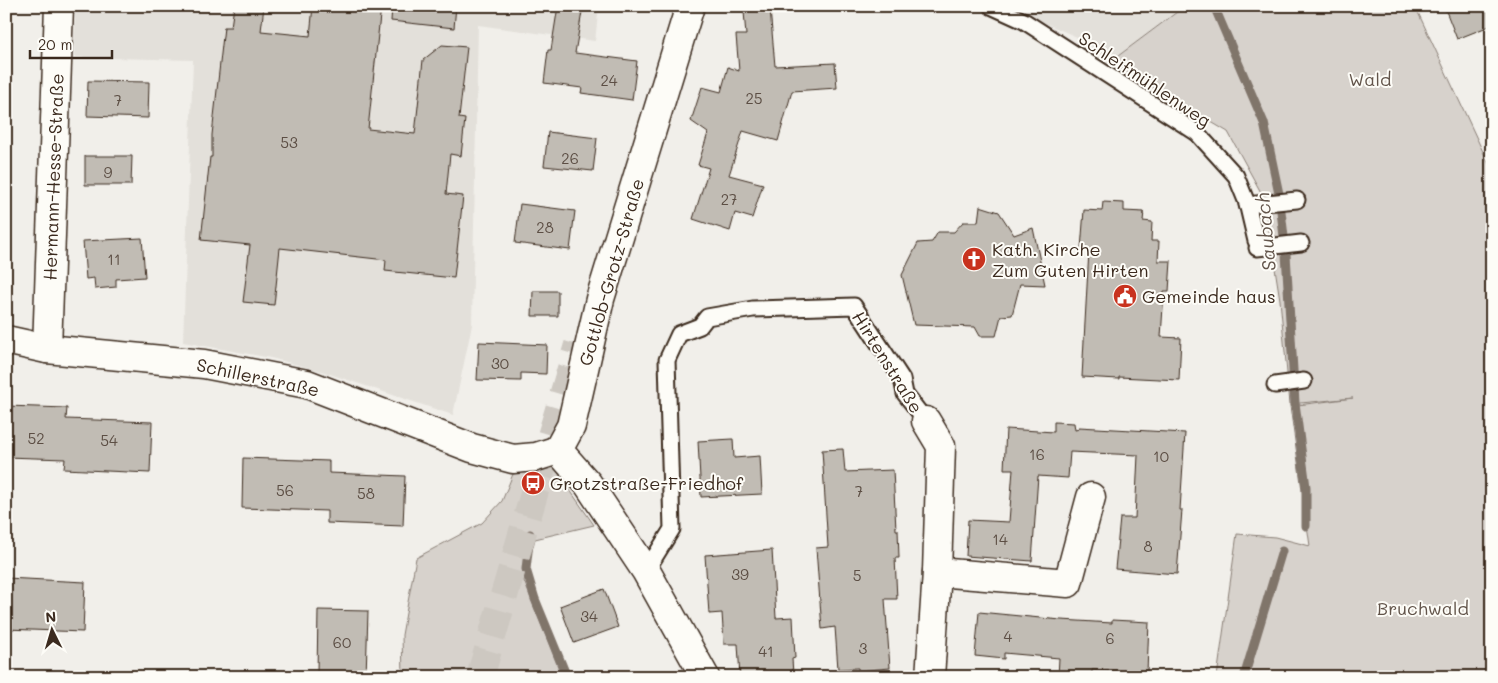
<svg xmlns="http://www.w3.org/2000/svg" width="1498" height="683" viewBox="0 0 1498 683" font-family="Mali,sans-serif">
<rect width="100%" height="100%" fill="#f1efea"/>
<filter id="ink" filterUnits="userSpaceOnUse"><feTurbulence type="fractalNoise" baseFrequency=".02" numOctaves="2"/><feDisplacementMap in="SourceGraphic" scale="10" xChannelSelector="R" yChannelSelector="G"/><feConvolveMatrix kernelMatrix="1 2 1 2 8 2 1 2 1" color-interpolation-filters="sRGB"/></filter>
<g filter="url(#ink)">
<g fill="#e3e0da">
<polygon points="75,6 599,6 595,41 478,25 472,325 453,415 321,371 271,358 183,342 193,60 74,57"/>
<polygon points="1006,6 1185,6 1110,62 1086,41"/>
</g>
<g fill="#d7d2cc" stroke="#897e75">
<polygon points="1185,6 1415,6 1492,171 1492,677 1217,677 1237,534 1275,537 1310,546 1290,406 1353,398 1290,404 1280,300 1264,198 1228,132 1110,62"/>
<polygon points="552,464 594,525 535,539 524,581 562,677 403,677 402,635 416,558 482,523 502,501 513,474"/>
</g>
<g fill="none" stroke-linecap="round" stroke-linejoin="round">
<g stroke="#80746b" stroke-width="9">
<polyline points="1214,6 1264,123 1279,194 1286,254 1295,403 1306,487 1306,526"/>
<polyline points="530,534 526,569 535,599 567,677"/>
<polyline points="1244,677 1282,551"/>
</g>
</g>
<g fill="#c1bcb4" stroke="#3b2a1e">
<polygon points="234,6 264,6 261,31 310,36 313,6 381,6 368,129 415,134 423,60 442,45 467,47 459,118 465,119 461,156 450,154 446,194 463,196 454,278 385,271 386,260 280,248 274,305 243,302 250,245 201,240 210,157 212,157 212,135 224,27 231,27"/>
<polygon points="392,6 456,6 454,28 391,21"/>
<polygon points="558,6 583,6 575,53 637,61 632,100 581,93 582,88 544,83 548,50 551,50"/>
<polygon points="1444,6 1492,6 1492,25 1457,39"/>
<polygon points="770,9 775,66 835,63 837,88 792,91 778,141 743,131 729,175 763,184 752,218 735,213 730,231 693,219 709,168 698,165 708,133 691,121 702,87 721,92 728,67 739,71 736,35 746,35 744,12"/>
<polygon points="88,81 149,82 148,118 87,116"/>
<polygon points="548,132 597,138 593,171 544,166"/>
<polygon points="85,156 132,156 131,185 85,185"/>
<polygon points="1103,202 1124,203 1124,211 1144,212 1143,221 1152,222 1151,241 1159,241 1158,261 1171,261 1169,291 1164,291 1161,337 1181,338 1179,380 1119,377 1119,379 1082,377 1089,250 1081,249 1084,210 1102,211"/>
<polygon points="520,204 575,211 570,250 515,243"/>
<polygon points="980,206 999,212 1014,235 1033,228 1045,285 1020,284 1012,315 1001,316 996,336 980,336 975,327 914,325 902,275 918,243 932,242 938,232 954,232 963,222 978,222"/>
<polygon points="142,238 145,277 116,279 116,287 95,289 94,278 86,279 83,241"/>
<polygon points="533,291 558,291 558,316 532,316"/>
<polygon points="479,342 547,345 546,374 521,373 521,381 477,380"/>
<polygon points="6,406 67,408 66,419 152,422 150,473 64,469 65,459 6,457"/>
<polygon points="1054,422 1074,423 1075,430 1079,429 1079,427 1185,433 1180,510 1182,510 1177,574 1115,569 1120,518 1135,518 1138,455 1070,452 1068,478 1038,476 1032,561 966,556 968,520 1009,522 1013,469 1004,469 1006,429 1054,432"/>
<polygon points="733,439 734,458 760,456 762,494 701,497 698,441"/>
<polygon points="843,449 845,472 893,470 896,530 898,530 899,558 895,558 897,599 885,599 890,668 858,671 858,668 838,669 835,627 822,629 816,548 828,547 822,450"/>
<polygon points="243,458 329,461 329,473 405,476 403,526 327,523 327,511 242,508"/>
<polygon points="772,550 776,618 793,617 795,658 792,659 793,674 740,677 738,644 724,644 722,613 709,614 705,555"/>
<polygon points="6,578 85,582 83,632 6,629"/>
<polygon points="604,589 618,627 574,643 560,606"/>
<polygon points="318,610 368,611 366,677 322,677 322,674 317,674"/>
<polygon points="979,612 1061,620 1112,623 1112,620 1149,622 1147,672 1092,670 1092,677 1058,677 1059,658 1004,653 1004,659 975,656"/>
</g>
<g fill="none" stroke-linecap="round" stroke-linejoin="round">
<polyline stroke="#cdc8c1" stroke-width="28" stroke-dasharray="28 14" stroke-linecap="butt" points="480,677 578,345"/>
<g stroke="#3b2a1e" stroke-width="19">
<g id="service">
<polyline points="991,6 1024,21 1197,133 1236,176 1247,203 1256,241"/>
<polyline points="1247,205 1297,200"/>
<polyline points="1257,248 1301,243"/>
<polyline points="1275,385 1304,381"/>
<polyline points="646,571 672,529 667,360 679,334 700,326 707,317 753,309 854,306 902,379 905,394 926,421"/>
</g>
</g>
<g stroke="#3b2a1e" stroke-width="31">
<g id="minor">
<polyline points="6,340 47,349 204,364 307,384 472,448 513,459 536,457 558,450"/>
<polyline points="47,349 59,6"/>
<polyline points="926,421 941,446 937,572 930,677"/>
<polyline points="558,450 571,426 600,299 690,6"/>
<polyline points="558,450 588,484 646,571 705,677"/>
<polyline points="937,572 1068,583 1091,497"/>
</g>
</g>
<use href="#service" stroke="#fdfcf7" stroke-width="15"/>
<use href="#minor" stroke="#fdfcf7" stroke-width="28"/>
</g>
</g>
<defs>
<g id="church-disc" transform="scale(1.25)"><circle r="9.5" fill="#c8321e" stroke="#fdfcf7"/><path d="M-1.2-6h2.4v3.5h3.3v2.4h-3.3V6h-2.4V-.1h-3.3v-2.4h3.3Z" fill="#fff"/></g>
<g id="civic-disc" transform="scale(1.25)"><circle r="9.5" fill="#c8321e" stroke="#fdfcf7"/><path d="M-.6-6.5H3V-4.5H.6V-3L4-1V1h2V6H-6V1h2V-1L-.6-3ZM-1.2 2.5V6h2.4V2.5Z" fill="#fff"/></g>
<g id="bus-disc" transform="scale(1.25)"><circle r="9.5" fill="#c8321e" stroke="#fdfcf7"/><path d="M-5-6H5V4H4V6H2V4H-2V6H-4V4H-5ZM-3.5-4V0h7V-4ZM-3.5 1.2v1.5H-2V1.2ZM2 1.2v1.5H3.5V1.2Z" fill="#fff"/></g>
</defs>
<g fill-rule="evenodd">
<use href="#church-disc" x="974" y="259"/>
<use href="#civic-disc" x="1125" y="296"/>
<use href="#bus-disc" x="533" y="483"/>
</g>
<g text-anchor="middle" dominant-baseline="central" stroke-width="4" stroke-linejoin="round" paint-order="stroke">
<g font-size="15" fill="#5c4e44">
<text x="609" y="80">24</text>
<text x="754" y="98">25</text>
<text x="118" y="100">7</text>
<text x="289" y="142">53</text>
<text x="570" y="158">26</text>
<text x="108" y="172">9</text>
<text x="729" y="199">27</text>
<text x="545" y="227">28</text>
<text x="114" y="259">11</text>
<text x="500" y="363">30</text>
<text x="36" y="438">52</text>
<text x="109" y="440">54</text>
<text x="1037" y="454">16</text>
<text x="1161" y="456">10</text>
<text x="285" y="490">56</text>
<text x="859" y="491">7</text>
<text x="366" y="493">58</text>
<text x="1000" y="539">14</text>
<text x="1148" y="546">8</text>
<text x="740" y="574">39</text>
<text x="857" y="575">5</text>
<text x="589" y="616">34</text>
<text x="1008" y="636">4</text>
<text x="1110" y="638">6</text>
<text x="342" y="642">60</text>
<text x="863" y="648">3</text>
<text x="766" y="651">41</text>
</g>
<g font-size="18" fill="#3b2a1e" stroke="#fdfcf7">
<text transform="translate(1145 79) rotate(34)">Schleifmühlenweg</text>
<text transform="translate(53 177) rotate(-88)">Hermann-Hesse-Straße</text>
<text transform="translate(611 272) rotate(-74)">Gottlob-Grotz-Straße</text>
<text transform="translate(888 362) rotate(58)">Hirtenstraße</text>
<text transform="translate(258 377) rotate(12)">Schillerstraße</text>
</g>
<g font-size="18" fill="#62544a" stroke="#fdfcf7">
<text x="1370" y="79">Wald</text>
<text x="1423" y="608">Bruchwald</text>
</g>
<g font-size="18" fill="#3b2a1e" stroke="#fdfcf7" text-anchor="start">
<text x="992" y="249">Kath. Kirche<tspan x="992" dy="21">Zum Guten Hirten</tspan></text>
<text x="1142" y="296">Gemeinde haus</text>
<text x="550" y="483">Grotzstraße-Friedhof</text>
</g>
<g font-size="19" font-style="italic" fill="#63554b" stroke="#fdfcf7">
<text transform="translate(1265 232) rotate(-95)">Saubach</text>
</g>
</g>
<rect width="1498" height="683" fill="none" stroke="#fdfcf7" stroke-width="25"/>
<rect x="12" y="12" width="1473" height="658" fill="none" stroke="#3b2a1e" stroke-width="2" filter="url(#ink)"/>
<g transform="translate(52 630) rotate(355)" stroke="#fdfcf7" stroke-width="4" paint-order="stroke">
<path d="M0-4L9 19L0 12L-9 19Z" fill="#3b2a1e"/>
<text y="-8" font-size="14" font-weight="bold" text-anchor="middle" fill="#3b2a1e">N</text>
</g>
<path d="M30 50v8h82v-8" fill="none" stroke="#3b2a1e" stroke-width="2.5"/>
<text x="38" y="50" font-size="15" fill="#3b2a1e" stroke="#fdfcf7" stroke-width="4" paint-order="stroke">20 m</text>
</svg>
